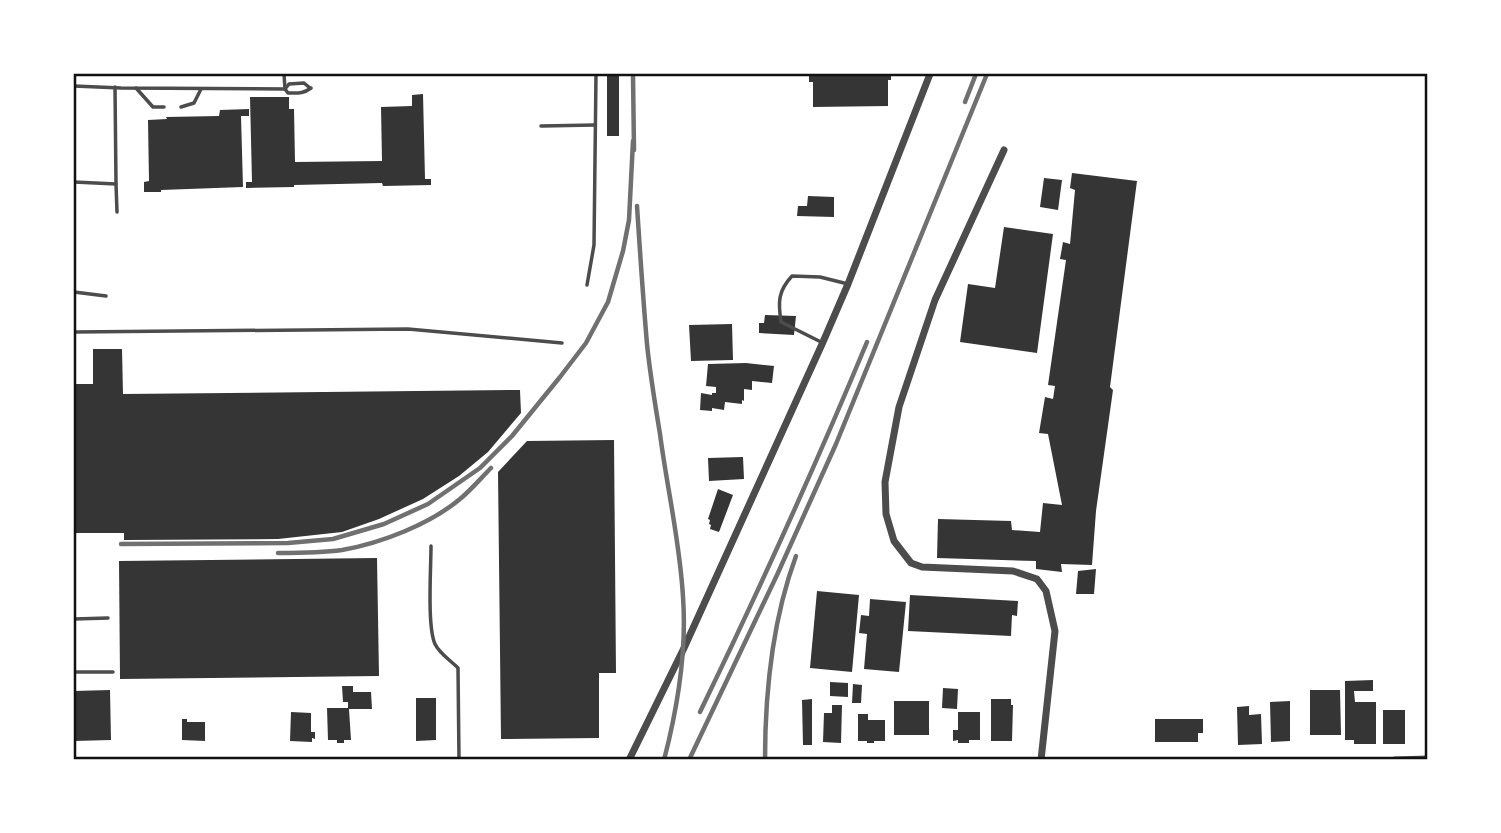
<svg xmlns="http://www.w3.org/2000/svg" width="1501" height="833" viewBox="0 0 1501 833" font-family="Manrope,sans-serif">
<rect width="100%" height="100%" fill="#fff"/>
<g fill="#353535">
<rect x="607" y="74" width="12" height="62"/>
<polygon points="809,74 891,74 891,80 888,80 888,106 813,107 813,82 809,82"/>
<polygon points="423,94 425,179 431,179 431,185 383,186 382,183 294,185 294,187 246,188 246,182 252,182 250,97 289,97 289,109 294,109 295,162 382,161 381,107 412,106 412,95"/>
<polygon points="249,109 249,116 241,116 243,187 161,190 161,192 144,192 144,182 149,181 148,120 167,119 166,117 219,116 220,110"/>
<polygon points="1072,173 1137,181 1110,387 1113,390 1096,511 1092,565 1061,564 1062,572 1036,569 1036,561 937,558 938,519 1011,521 1012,530 1040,532 1043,503 1062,505 1048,434 1039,433 1045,397 1053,399 1055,386 1048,385 1066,260 1060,259 1063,242 1070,244 1075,190 1070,188"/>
<polygon points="1044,178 1062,180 1058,210 1040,207"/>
<polygon points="808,196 834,197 834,217 797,216 798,206 807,206"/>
<polygon points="1004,227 1053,234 1037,353 960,342 968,284 995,288"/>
<polygon points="765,315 796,316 794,335 759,333 759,323 764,323"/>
<polygon points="732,324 733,360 691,361 689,325"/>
<polygon points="93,349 122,349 123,394 520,390 521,413 488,452 459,476 423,499 379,519 342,532 278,539 124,540 124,533 74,533 74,384 93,384"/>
<polygon points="746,363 774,366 772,383 752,381 752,390 744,389 744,401 742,400 742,404 725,402 724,410 712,408 712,411 700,410 701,393 712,395 712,393 716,393 716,387 706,386 708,364"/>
<polygon points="614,440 616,673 599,673 599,738 501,739 498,472 527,441"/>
<polygon points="743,457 744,479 709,481 708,458"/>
<polygon points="718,489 733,495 719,532 710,529 711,525 709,524 710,520 708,519"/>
<polygon points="377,558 379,676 120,679 119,561"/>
<polygon points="1096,569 1094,594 1076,594 1078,571"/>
<polygon points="817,591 859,595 852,672 810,668"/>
<polygon points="910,595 1018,601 1017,616 1012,615 1011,636 908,631"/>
<polygon points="870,599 906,602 899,672 864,669 867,634 859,633 861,615 869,616"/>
<polygon points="1373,680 1373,691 1354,691 1355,702 1376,702 1376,744 1354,744 1354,740 1345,740 1345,681"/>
<polygon points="830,682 848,683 848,697 830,696"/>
<polygon points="853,684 862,685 861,703 852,703"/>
<polygon points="342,686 353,686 353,692 371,692 372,709 349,709 351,740 344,740 344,743 337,743 337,740 328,740 327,708 348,708 348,702 343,702"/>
<polygon points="943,688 958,689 957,709 942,708"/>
<polygon points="110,690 111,740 74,741 74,691"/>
<polygon points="1310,690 1340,690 1341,735 1310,735"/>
<polygon points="416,698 436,698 436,740 416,741"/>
<polygon points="812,699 812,745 803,745 802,700"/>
<polygon points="991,699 1011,699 1011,705 1013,705 1012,741 991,741"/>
<rect x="894" y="701" width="35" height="34"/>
<polygon points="1290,701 1290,741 1271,742 1270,702"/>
<polygon points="832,705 842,705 841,743 823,742 824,713 832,713"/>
<polygon points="1249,706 1249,715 1261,714 1262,744 1238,745 1237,707"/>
<rect x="1383" y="710" width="22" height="34"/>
<polygon points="291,712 311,713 311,732 315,732 315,739 312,738 312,742 290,741"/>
<polygon points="958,712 980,712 980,740 969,740 969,743 958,743 958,740 953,741 953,730 958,730"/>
<polygon points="858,714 868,714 868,720 885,720 885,741 874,741 874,743 867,743 867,741 858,741"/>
<polygon points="182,719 187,719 187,722 205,722 205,741 182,740"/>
<polygon points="1155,719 1203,719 1203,733 1198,733 1198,742 1155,742"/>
</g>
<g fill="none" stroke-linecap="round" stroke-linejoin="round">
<g stroke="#4c4c4c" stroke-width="3.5">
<polyline points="284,74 285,89"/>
<path d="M74 86 121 88 285 89 288 93C298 93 303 94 311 88"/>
<polyline points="136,88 153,107 164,107"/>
<polyline points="285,89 289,84 304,83 310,88"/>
<polyline points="181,107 194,103 201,89"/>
<polyline points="541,126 595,125"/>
<polyline points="74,182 116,184 115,87"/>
<polyline points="116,184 117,212"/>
<polyline points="587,285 594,245 596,74"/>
<polyline points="74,292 106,296"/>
<polyline points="74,332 408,329 562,343"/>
<path d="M821 342 781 322C778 302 778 291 792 276L820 277 848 284"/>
<path d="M431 546C431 569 427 626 435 644 439 653 451 661 458 668L459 760"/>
<polyline points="74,619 108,618"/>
<polyline points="74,672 113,672"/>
</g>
<g stroke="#4c4c4c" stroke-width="7">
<polyline points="1004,150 935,300 899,407 885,482 886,514 894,541 911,563 922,567 1013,571 1037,579 1046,591 1055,631 1041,760"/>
<polyline points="629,760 684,648 823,342 848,284 930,74"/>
<polyline points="1395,760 1428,759"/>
</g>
<g stroke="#707070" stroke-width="4.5">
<polyline points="633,74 634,150"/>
<polyline points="965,102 976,74"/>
<path d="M637 206C640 252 643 298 647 344 650 374 655 404 660 434 667 488 680 542 683 597 687 652 678 706 664 760"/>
<polyline points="121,544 288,543 333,539 384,524 428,504 480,468 512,436 560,377 586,343 608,302 623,251 629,220 633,141"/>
<path d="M278 553C299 553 321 553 342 550 382 543 430 524 460 499 471 490 481 478 491 468"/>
<path d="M700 712C759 590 815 467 867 342"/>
<polyline points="689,760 777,575 836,444 987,74"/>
<path d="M765 760C765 691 772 621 796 556"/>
</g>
</g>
<rect width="1501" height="833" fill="none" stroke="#ffffff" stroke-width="150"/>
<rect x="75" y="75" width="1351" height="683" fill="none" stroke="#111" stroke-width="2.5"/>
</svg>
